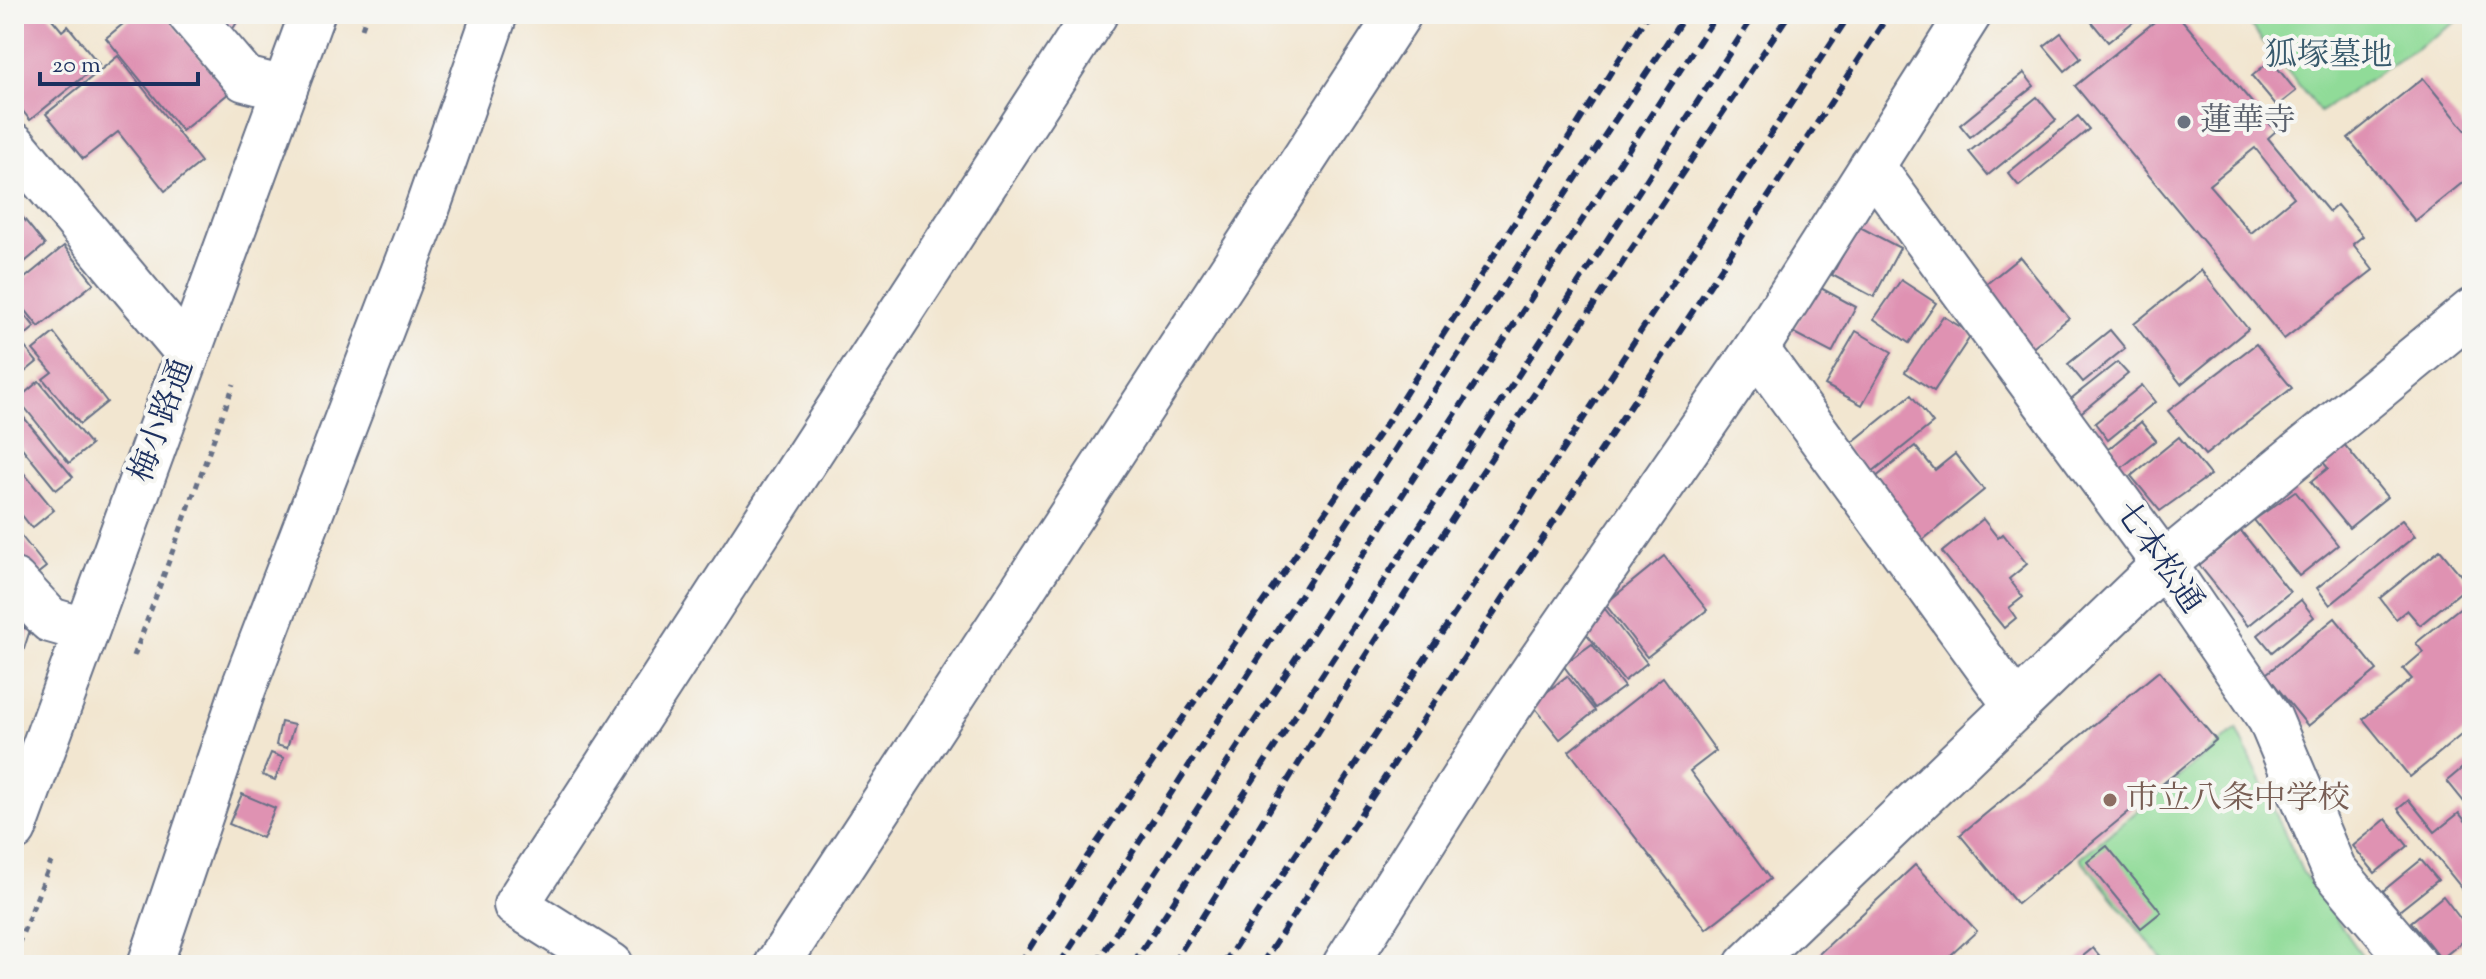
<svg xmlns="http://www.w3.org/2000/svg" width="2486" height="979" viewBox="0 0 2486 979" font-family="'Sorts Mill Goudy','Noto Serif JP',serif">
<rect width="100%" height="100%" fill="#f6f6f2"/>
<filter id="ink" filterUnits="userSpaceOnUse"><feTurbulence type="fractalNoise" baseFrequency=".0125" numOctaves="2"/><feDisplacementMap in="SourceGraphic" scale="16" xChannelSelector="R" yChannelSelector="G"/><feConvolveMatrix kernelMatrix="1 2 1 2 8 2 1 2 1" color-interpolation-filters="sRGB"/></filter>
<filter id="wash" filterUnits="userSpaceOnUse"><feTurbulence type="fractalNoise" baseFrequency=".006" numOctaves="4" result="noise"/><feDisplacementMap in="SourceGraphic" scale="32" xChannelSelector="R" yChannelSelector="G"/><feGaussianBlur stdDeviation="1.8" result="paint"/><feColorMatrix in="noise" values="0 0 0 0 0 0 0 0 0 0 0 0 0 0 0 0 0 1.4 0 .05"/><feComposite in="paint" operator="in"/></filter>
<g filter="url(#wash)">
<rect width="100%" height="100%" fill="#f2e6d0"/>
<g fill="#90db98" stroke="#56857b" stroke-width="2">
<polygon points="2241,14 2468,14 2320,112"/>
<polygon points="2237,729 2302,871 2369,965 2167,965 2080,858"/>
</g>
<g id="blocks">
<g fill="#df92b2" fill-rule="evenodd">
<polygon points="24,14 48,14 62,31 68,26 99,64 30,120 14,100 14,22"/>
<polygon points="135,14 165,14 229,93 182,131 106,38"/>
<polygon points="208,14 242,14 228,37"/>
<polygon points="2085,14 2143,14 2108,42"/>
<path d="M2164 14H2177L2276 131 2268 138 2329 212 2337 205 2363 236 2353 244 2373 270 2284 339 2075 86ZM2255 148 2294 197 2251 233 2209 185Z"/>
<polygon points="2061,33 2081,58 2065,71 2044,46"/>
<polygon points="118,56 201,162 165,191 118,132 83,159 46,114"/>
<polygon points="2271,60 2296,91 2277,106 2252,76"/>
<polygon points="2024,73 2034,86 1970,137 1960,125"/>
<polygon points="2423,78 2472,138 2472,175 2415,221 2348,138"/>
<polygon points="2037,97 2056,120 1988,175 1969,152"/>
<polygon points="2078,116 2089,129 2019,186 2008,173"/>
<polygon points="20,214 45,245 14,271 14,219"/>
<polygon points="1858,226 1900,248 1874,297 1832,275"/>
<polygon points="64,246 94,283 39,327 14,296 14,287"/>
<polygon points="2020,257 2069,318 2029,351 1979,290"/>
<polygon points="2201,270 2248,329 2181,384 2134,324"/>
<polygon points="1901,280 1936,303 1909,343 1874,319"/>
<polygon points="1817,286 1856,307 1832,353 1792,332"/>
<polygon points="22,311 35,327 19,340 37,362 14,381 14,317"/>
<polygon points="1943,316 1972,334 1934,391 1905,372"/>
<polygon points="2110,330 2125,348 2083,382 2068,364"/>
<polygon points="1856,331 1892,352 1862,405 1825,385"/>
<polygon points="54,333 107,402 80,424 43,379 52,372 33,350"/>
<polygon points="2256,344 2292,388 2205,455 2168,411"/>
<polygon points="2117,362 2128,374 2078,415 2067,402"/>
<polygon points="39,381 91,445 69,463 18,399"/>
<polygon points="2142,385 2155,402 2108,440 2095,423"/>
<polygon points="1911,395 1933,423 1867,476 1845,448"/>
<polygon points="21,414 73,477 56,490 14,438 14,420"/>
<polygon points="2141,422 2156,440 2120,469 2106,451"/>
<polygon points="2179,437 2210,475 2160,511 2131,476"/>
<polygon points="2339,438 2387,497 2349,528 2311,482 2328,468 2317,455"/>
<polygon points="1915,446 1935,470 1955,454 1984,490 1919,543 1870,482"/>
<polygon points="14,461 54,510 32,528 14,505"/>
<polygon points="2295,491 2338,545 2299,576 2254,520"/>
<polygon points="1983,519 1998,538 2003,534 2027,564 2009,579 2023,597 2009,608 2016,618 2004,628 1942,552"/>
<polygon points="2402,520 2415,536 2330,605 2317,588"/>
<polygon points="14,527 46,567 28,581 14,564"/>
<polygon points="2241,531 2290,592 2248,626 2199,565"/>
<polygon points="2440,550 2469,585 2420,625 2407,610 2396,619 2380,598"/>
<polygon points="1664,556 1707,610 1647,657 1605,604"/>
<polygon points="2472,598 2472,726 2410,777 2363,719 2412,679 2403,669 2423,652 2416,643"/>
<polygon points="2301,600 2314,617 2272,652 2258,635"/>
<polygon points="1605,609 1647,663 1624,681 1582,628"/>
<polygon points="2335,618 2377,670 2308,726 2266,674"/>
<polygon points="14,625 30,630 15,677 14,677"/>
<polygon points="1592,644 1624,687 1595,708 1563,665"/>
<polygon points="2159,671 2216,740 2017,904 1960,835"/>
<polygon points="1567,676 1595,711 1560,739 1532,704"/>
<polygon points="1663,677 1716,751 1690,771 1770,879 1706,929 1569,751"/>
<polygon points="281,722 294,725 287,748 276,745"/>
<polygon points="271,753 284,758 275,780 262,775"/>
<polygon points="2472,760 2472,812 2447,781"/>
<polygon points="242,794 275,808 262,838 229,824"/>
<polygon points="2409,800 2435,832 2459,813 2472,829 2472,901 2398,809"/>
<polygon points="2386,819 2408,846 2375,873 2353,846"/>
<polygon points="2107,846 2161,912 2141,928 2087,862"/>
<polygon points="2421,860 2438,880 2399,911 2383,891"/>
<polygon points="1915,865 1977,931 1940,965 1807,965"/>
<polygon points="2443,896 2472,934 2441,959 2411,922"/>
<polygon points="2093,948 2107,965 2072,965"/>
</g>
</g>
</g>
<g filter="url(#ink)">
<use href="#blocks" fill-opacity="0" stroke="#666f86" stroke-width="2"/>
<g fill="none" stroke-linecap="round" stroke-linejoin="round">
<g stroke="#666f86" stroke-width="48">
<g id="minor">
<polyline points="190,14 245,79 285,89"/>
<polyline points="14,145 188,353"/>
<polyline points="1872,166 2164,564 2270,719 2334,870 2415,965"/>
<polyline points="1756,349 2016,706"/>
<polyline points="14,581 50,620 85,630"/>
<polyline points="14,829 312,14"/>
<polyline points="150,965 244,687 424,218 495,14"/>
<polyline points="611,965 516,905 1095,14"/>
<polyline points="777,965 1399,14"/>
<polyline points="1345,965 1506,711 1756,349 1969,14"/>
<polyline points="1747,965 2164,564 2472,311"/>
</g>
</g>
<g stroke="#666f86" stroke-width="5" stroke-dasharray="6 6" stroke-linecap="butt">
<polyline points="362,28 367,14"/>
<polyline points="134,656 234,384"/>
<polyline points="14,955 51,862"/>
</g>
<use href="#minor" stroke="#fff" stroke-width="44"/>
<g stroke="#1b2f5e" stroke-width="6" stroke-dasharray="12 6" stroke-linecap="butt">
<polyline points="1019,965 1087,857 1386,424 1648,14"/>
<polyline points="1059,965 1411,425 1686,14"/>
<polyline points="1095,965 1717,14"/>
<polyline points="1132,965 1755,14"/>
<polyline points="1172,965 1476,481 1789,14"/>
<polyline points="1223,965 1850,14"/>
<polyline points="1261,965 1889,14"/>
</g>
</g>
</g>
<circle fill="#6b7280" stroke="#f6f6f2" stroke-width="3" cx="2184" cy="122" r="8"/>
<circle fill="#8d6e63" stroke="#f6f6f2" stroke-width="3" cx="2110" cy="800" r="8"/>
<g text-anchor="middle" dominant-baseline="central" stroke-width="8" stroke-linejoin="round" paint-order="stroke">
<g font-size="32" fill="#385a6c" stroke="#f6f6f2">
<text x="2329" y="57">狐塚墓地</text>
</g>
<g font-size="32" fill="#5b616d" stroke="#f6f6f2" text-anchor="start">
<text x="2200" y="122">蓮華寺</text>
</g>
<g font-size="32" fill="#1b2f5e" stroke="#f6f6f2">
<text transform="translate(163 421) rotate(-70)">梅小路通</text>
<text transform="translate(2158 558) rotate(55)">七本松通</text>
</g>
<g font-size="32" fill="#785e54" stroke="#f6f6f2" text-anchor="start">
<text x="2126" y="800">市立八条中学校</text>
</g>
</g>
<rect width="2486" height="979" fill="none" stroke="#f6f6f2" stroke-width="48"/>
<path d="M40 72v12h158v-12" fill="none" stroke="#1b2f5e" stroke-width="4"/>
<text x="52" y="72" font-size="24" fill="#1b2f5e" stroke="#f6f6f2" stroke-width="6" paint-order="stroke">20 m</text>
</svg>
